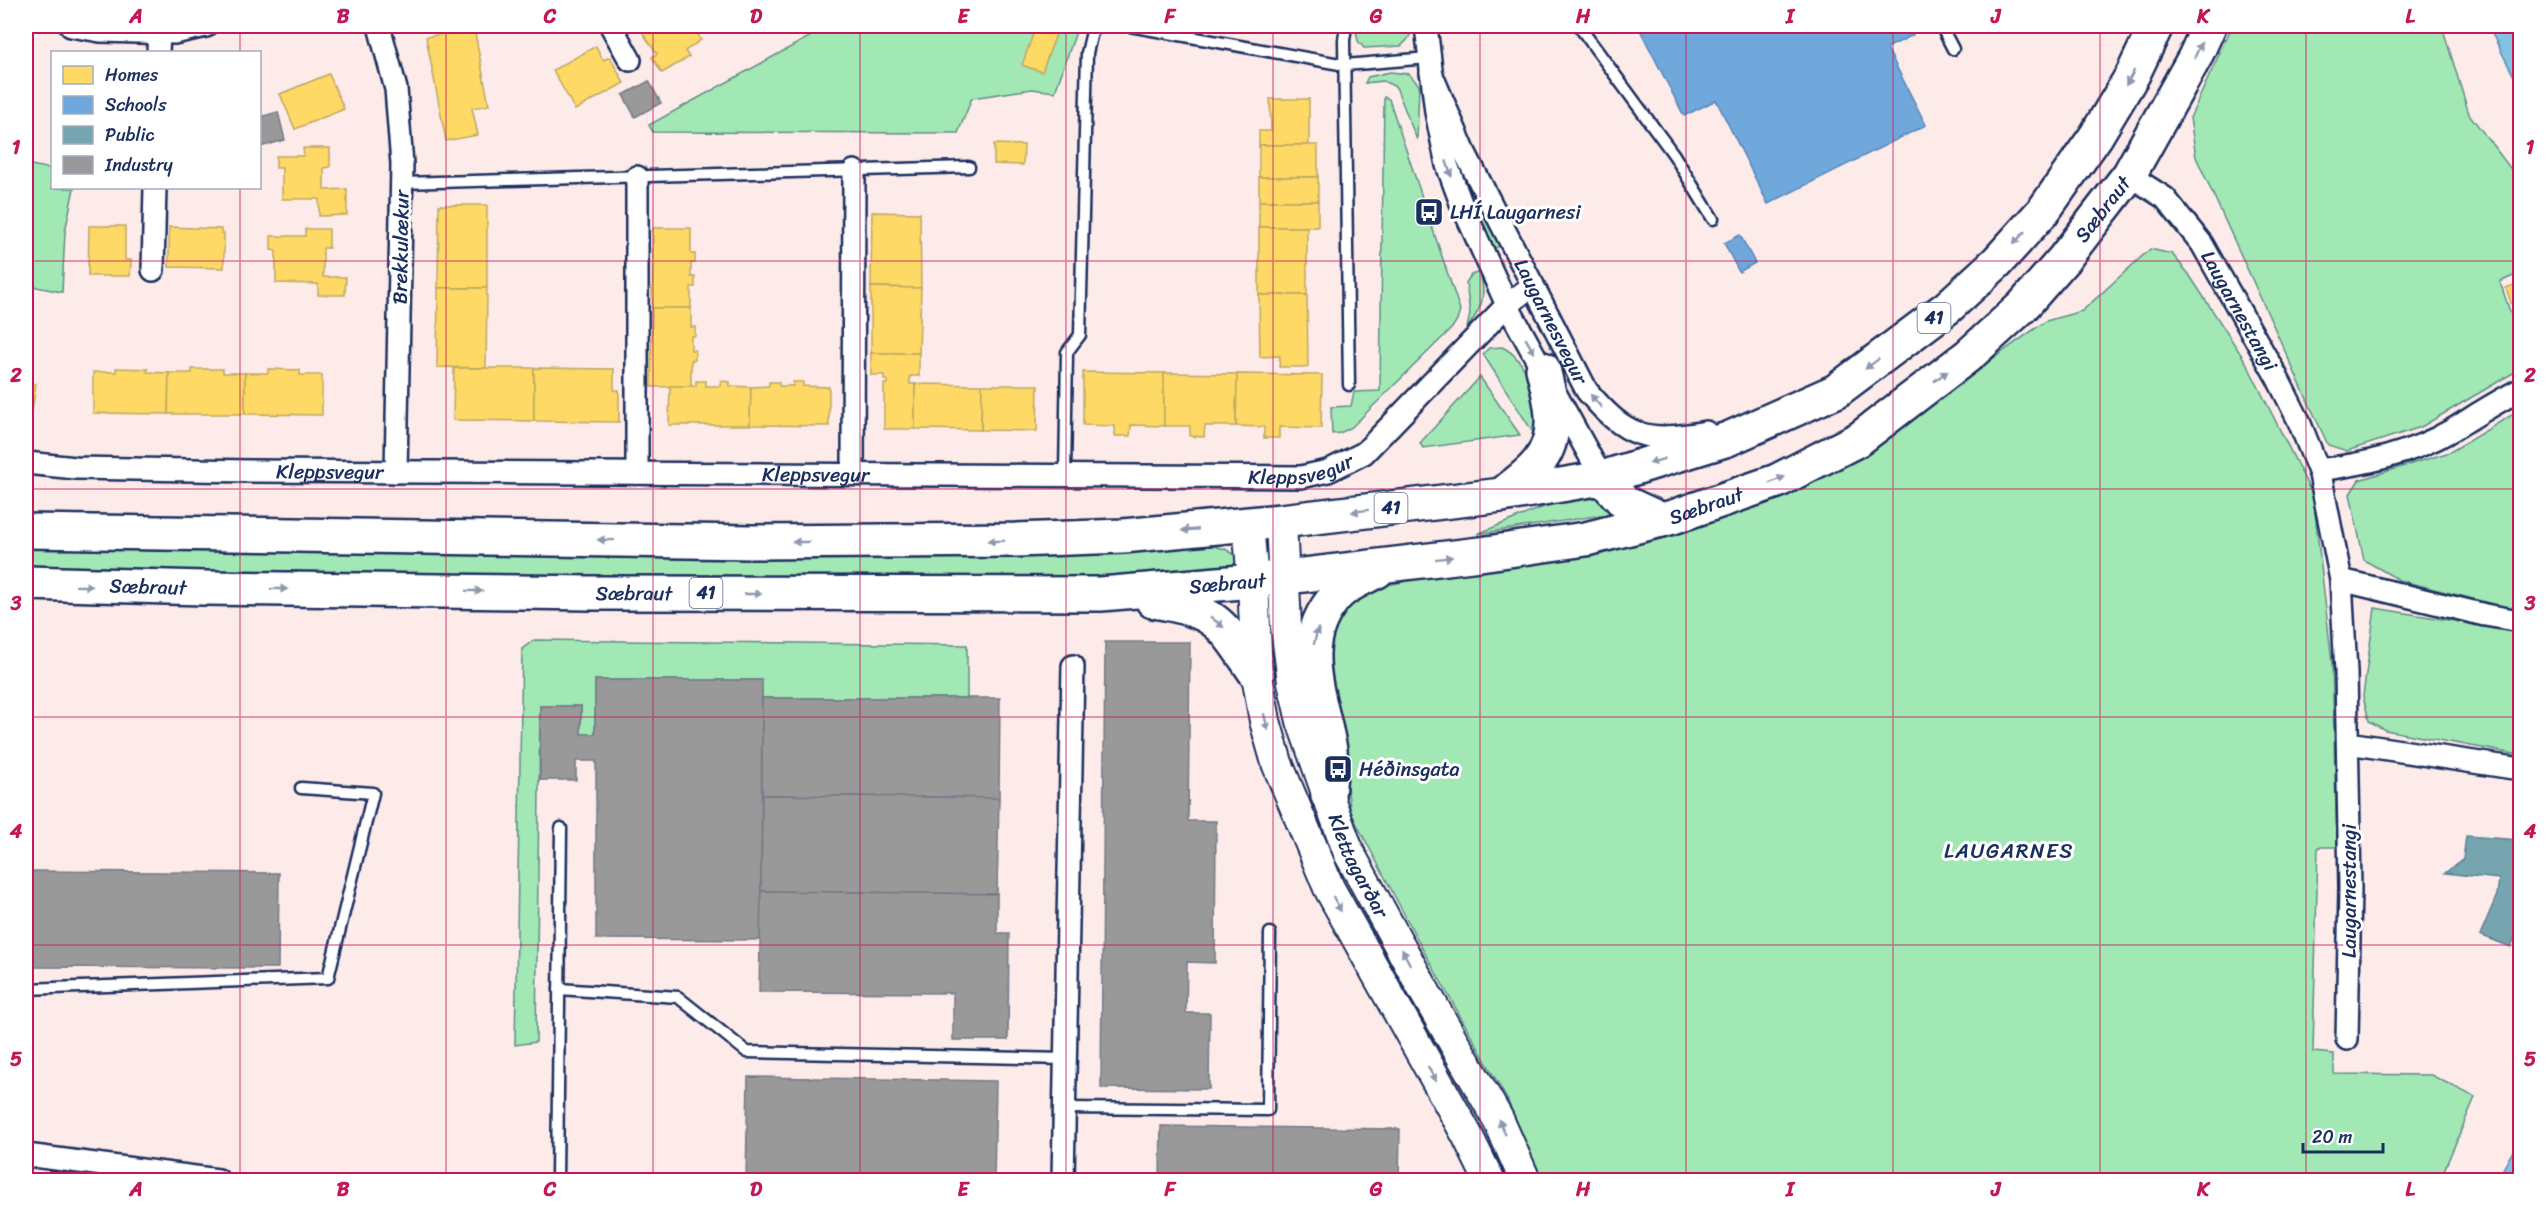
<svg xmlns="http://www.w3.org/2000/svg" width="2546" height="1206" viewBox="0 0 2546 1206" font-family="Sriracha,sans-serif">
<rect width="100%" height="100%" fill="#fdebe9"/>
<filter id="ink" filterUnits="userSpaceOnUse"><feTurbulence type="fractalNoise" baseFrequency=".0167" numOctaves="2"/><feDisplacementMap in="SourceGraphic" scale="12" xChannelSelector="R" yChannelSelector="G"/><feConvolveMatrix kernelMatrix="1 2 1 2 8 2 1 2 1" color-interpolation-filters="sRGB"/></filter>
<g filter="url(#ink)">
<g fill="#a2e8b4" stroke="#5e8c89" stroke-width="1.5">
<polygon points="829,26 1078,26 1055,92 1032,89 972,98 958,133 653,132 649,125"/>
<path d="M1376 26H1411C1412 35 1408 40 1401 46L1364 48 1358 41 1356 30H1375Z"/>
<polygon points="2232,26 2442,26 2469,114 2520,181 2520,273 2500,282 2520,341 2520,369 2421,427 2347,451 2328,445 2196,157 2190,118"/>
<polygon points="1390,72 1409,74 1419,85 1417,140 1396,87 1383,81 1365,83 1368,77"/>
<polygon points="1384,97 1389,99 1460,310 1457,320 1452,328 1352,427 1340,433 1332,434 1331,407 1351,406 1354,392 1380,391"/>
<polygon points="26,164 52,169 52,188 74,188 65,232 62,292 26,285"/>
<polygon points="1457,164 1463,166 1502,243 1493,250 1465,198"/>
<polygon points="2150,249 2172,254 2188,273 2246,362 2313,496 2332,662 2337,847 2318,847 2313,1052 2334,1054 2334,1074 2431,1075 2475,1097 2440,1180 1539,1180 1508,1101 1422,948 1351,813 1327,659 1332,626 1349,601 1371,588 1513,561 1889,432 2046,321 2082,311"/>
<path d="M1480 272C1487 296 1482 308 1467 328L1470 314 1466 283 1471 275Z"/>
<path d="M1502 347C1534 362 1536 409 1541 440L1534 434 1483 354 1489 348Z"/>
<polygon points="1480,377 1520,435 1423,448 1420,443"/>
<polygon points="2520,410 2520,611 2399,580 2364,560 2350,494 2359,480 2450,452"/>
<polygon points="1602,494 1622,512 1477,534 1556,502"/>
<polygon points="1202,543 1225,549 1237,556 1238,564 1235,568 1118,578 608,579 26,570 26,546 157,551 343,551"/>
<polygon points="2375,608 2520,632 2520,755 2385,730 2369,721 2363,696"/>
<polygon points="534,640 967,645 967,698 762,698 761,680 595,680 595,734 581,734 581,706 540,706 536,1042 515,1045 522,649"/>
</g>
<g fill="#82c3e3" stroke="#5988ae" stroke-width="1.5">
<polygon points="2488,26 2520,26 2520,88"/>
<polygon points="2520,1138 2520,1180 2497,1180"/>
</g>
<g fill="#ffd966" stroke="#bba664" stroke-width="1.5">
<polygon points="638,26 693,26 701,40 685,51 689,57 662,73 652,57 657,54"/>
<polygon points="1036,26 1059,26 1042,72 1022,65"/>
<polygon points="474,28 489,105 472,108 478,135 446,141 426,37"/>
<polygon points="596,46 603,60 610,57 624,83 575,110 553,70"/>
<polygon points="329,74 344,109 295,129 280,94"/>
<polygon points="26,91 29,92 29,95 32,96 28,116 35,117 29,144 26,143"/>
<polygon points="1270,99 1309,99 1309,145 1259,145 1259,131 1271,131"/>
<polygon points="994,144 1024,145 1023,165 994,164"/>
<rect x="1259" y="145" width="59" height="32"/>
<polygon points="303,148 330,148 330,167 324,168 324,190 347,189 347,215 319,216 319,199 282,199 282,168 276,168 276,156 304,156"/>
<rect x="1259" y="177" width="59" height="24"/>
<rect x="1259" y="201" width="59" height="26"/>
<polygon points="439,205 487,205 487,288 438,288"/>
<polygon points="872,212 920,213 921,288 871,287"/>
<polygon points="89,226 125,226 125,260 131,260 130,276 88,276"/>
<polygon points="169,227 221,229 221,233 224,233 224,268 169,267"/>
<rect x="1259" y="227" width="48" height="68"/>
<polygon points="653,228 691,228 691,254 695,254 695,263 691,263 691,277 695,277 695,287 691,287 691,308 652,308"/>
<polygon points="305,229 329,229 329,248 323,248 323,277 346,277 345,295 318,295 318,284 276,283 276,251 271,250 271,236 305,236"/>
<polygon points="2520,283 2520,312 2515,314 2506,288"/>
<polygon points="871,287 921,288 919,353 871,353"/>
<polygon points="438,288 487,288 486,368 437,367"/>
<polygon points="1259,295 1307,295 1308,367 1279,367 1280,356 1260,357"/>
<polygon points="652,308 691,308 691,327 695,327 695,336 691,336 691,350 695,350 695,360 691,360 691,386 651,387"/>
<polygon points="871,353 919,353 919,376 910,376 910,384 915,384 915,429 884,429 884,384 887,384 887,380 884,380 884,375 871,375"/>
<polygon points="116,368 148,369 147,372 169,373 168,414 93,413 93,372 116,372"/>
<polygon points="454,368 534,368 534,421 453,420"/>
<polygon points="534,368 614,369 614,390 619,390 619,422 534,421"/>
<polygon points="192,369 223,369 223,373 245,373 245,414 168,414 169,373 192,373"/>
<polygon points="268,369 300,370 300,375 322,375 322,415 245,414 245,373 268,373"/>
<polygon points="1083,372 1164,373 1164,426 1131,425 1130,436 1115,436 1115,426 1083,425"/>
<polygon points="1164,373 1237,374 1236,426 1205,426 1204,437 1190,436 1190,426 1164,426"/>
<polygon points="1237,374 1322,375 1321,428 1279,427 1279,438 1264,438 1264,427 1236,426"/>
<polygon points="696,381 706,381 706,386 721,386 721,381 730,382 730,386 751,387 750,425 669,425 670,386 696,386"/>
<polygon points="26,382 36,384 31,419 26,418"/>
<polygon points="769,382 779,382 779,386 793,386 793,382 803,382 803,386 829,387 829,426 750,425 751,387 769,386"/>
<polygon points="915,384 982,385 981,430 915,429"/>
<polygon points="982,385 1038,385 1037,431 981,430"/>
</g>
<g fill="#6fa8dc" stroke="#5684b6" stroke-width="1.5">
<polygon points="1638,26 1908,26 1913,35 1887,48 1926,125 1768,204 1716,100 1684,116"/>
<polygon points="1740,235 1755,263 1739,272 1724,243"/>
</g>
<polygon fill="#76a5af" stroke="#5b8297" stroke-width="1.5" points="2466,836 2520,840 2520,901 2514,913 2520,916 2520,925 2511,947 2480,935 2497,895 2499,879 2445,873 2463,859"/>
<g fill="#999" stroke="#737987" stroke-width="1.5">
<polygon points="649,81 661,103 635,117 623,95"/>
<polygon points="278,112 285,140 260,147 260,117"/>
<polygon points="1105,642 1190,642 1188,821 1216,821 1215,963 1187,962 1186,1013 1210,1013 1209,1089 1101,1088"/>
<polygon points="595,680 762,680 761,940 596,939 596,761 576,761 576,780 540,780 540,706 581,706 581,734 595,734"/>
<polygon points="762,698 1000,698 999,798 762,795"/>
<polygon points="762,795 999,798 997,894 761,891"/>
<polygon points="26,871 279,873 278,968 26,967"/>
<polygon points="761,891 997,894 997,933 1009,933 1008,1040 953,1040 953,993 759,992"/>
<polygon points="748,1077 996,1081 994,1180 746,1180"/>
<polygon points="1161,1126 1400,1129 1399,1180 1160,1180"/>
</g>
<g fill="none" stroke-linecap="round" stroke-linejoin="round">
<g stroke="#1b2f5e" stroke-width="15">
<g id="service">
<polyline points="1130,26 1345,65 1429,58"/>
<polyline points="1346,26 1344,40 1349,385"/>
<polyline points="1579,26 1674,155 1713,219"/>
<polyline points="1941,26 1953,49"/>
<polyline points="402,183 969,167"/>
<polyline points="1065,475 1067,352 1080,335 1087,53 1092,32 1099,26"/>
<polyline points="26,989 328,978 373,793 301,788"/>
<polyline points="559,989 678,997 747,1052 1066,1059"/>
<polyline points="1065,1108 1268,1110 1270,933"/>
<polyline points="557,1180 561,828"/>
</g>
</g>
<g stroke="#1b2f5e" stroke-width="26">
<g id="minor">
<polyline points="71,26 100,31 174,33 206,26"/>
<polyline points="379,26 396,89 402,164 396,472"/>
<polyline points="611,26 630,60"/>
<polyline points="1426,26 1436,112 1447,165 1461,203 1507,305 1602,478"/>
<polyline points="158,52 159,33"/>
<path id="s1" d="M1431 73 1465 153 1587 391C1627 438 1645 443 1706 432"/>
<path id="s2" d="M2129 175 2165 198 2202 244 2277 377 2298 419 2320 474 2341 580 2346 672 2350 888 2347 1039"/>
<polyline points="637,177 637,473"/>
<polyline points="153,270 155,188"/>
<path id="s3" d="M26 463 76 468 250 471 1301 477 1328 471 1364 453 1507 305 1533 285"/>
<path d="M2319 470C2365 464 2411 454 2452 430 2475 416 2496 402 2520 390"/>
<polyline points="853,474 854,171"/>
<polyline points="2341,580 2485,615 2520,621"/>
<polyline points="2348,743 2520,769"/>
<polyline points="26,1155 218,1180"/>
<polyline points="1063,1180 1073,666"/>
</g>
</g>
<g stroke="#1b2f5e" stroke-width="34">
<g id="secondary">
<path id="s4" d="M1281 521 1286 626 1293 682 1302 721 1328 796 1349 853 1426 994 1498 1119 1525 1180"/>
<polyline points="1248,524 1253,581 1257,675 1265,721 1277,763 1329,888 1467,1135 1489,1180"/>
</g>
</g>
<g stroke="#1b2f5e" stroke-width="38">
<g id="primary">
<polyline points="1602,478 1625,503 1662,520"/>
<path d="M1503 494C1514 484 1529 475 1538 463 1561 435 1551 401 1543 369"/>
<polyline points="26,531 753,542 1016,540 1123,536 1281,521 1502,495 1602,478 1728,439 1836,391 1948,307 1997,262 2044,210 2096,136 2133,74 2156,26"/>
<path id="s5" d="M26 583 204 588 591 593 1101 594 1253 581 1480 554 1586 539 1673 517 1777 481 1859 439 1969 355 2022 307 2064 259 2129 175 2195 57 2209 26"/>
<path d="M1153 601C1219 611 1221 623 1257 675"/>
<path d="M1328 796C1329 781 1332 765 1330 750 1321 696 1293 643 1337 595 1346 585 1364 578 1377 571"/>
</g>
</g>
<use href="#service" stroke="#fff" stroke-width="10"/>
<use href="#minor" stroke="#fff" stroke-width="21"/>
<use href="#secondary" stroke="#fff" stroke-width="30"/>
<use href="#primary" stroke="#fff" stroke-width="33"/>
</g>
<defs><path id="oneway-solid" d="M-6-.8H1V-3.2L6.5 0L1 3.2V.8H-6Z" transform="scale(1.5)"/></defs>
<g fill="#8d97ae">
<use href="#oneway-solid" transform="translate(2198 50) rotate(-65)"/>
<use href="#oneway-solid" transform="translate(2130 78) rotate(119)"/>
<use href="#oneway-solid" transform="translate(1449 169) rotate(72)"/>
<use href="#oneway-solid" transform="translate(2019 238) rotate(132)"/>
<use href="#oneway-solid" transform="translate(1530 346) rotate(60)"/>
<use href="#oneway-solid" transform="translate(1872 364) rotate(143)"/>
<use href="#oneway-solid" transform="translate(1941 376) rotate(-37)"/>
<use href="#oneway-solid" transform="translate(1596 401) rotate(-130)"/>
<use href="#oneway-solid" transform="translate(1657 461) rotate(163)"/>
<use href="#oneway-solid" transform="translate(1777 480) rotate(-23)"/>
<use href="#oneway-solid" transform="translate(1360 511) rotate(173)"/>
<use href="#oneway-solid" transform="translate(1190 530) rotate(175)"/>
<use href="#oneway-solid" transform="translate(606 540) rotate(-179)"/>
<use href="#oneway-solid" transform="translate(996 541) rotate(179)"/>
<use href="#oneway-solid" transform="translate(801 542) rotate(180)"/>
<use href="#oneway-solid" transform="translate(1444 558) rotate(-7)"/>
<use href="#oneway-solid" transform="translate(84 586) rotate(1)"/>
<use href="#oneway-solid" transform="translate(279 589) rotate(1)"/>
<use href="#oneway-solid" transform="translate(474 591) rotate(1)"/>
<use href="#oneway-solid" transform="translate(753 594)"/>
<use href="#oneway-solid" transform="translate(1217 622) rotate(39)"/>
<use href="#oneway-solid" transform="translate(1316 636) rotate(-75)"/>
<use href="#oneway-solid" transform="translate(1266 722) rotate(76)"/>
<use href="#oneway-solid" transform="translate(1337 904) rotate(62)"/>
<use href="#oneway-solid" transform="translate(1406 957) rotate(-118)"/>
<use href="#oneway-solid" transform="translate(1432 1074) rotate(60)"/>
<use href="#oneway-solid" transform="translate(1502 1127) rotate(-115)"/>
</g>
</g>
<path fill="none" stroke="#c2185b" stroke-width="1.5" stroke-opacity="0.55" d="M240 26V52M446 26V1180M653 26V1180M860 26V1180M1066 26V1180M1273 26V1180M1480 26V1180M1686 26V1180M1893 26V1180M2100 26V1180M2306 26V1180M240 188V1180M26 261H2520M26 489H2520M26 717H2520M26 945H2520"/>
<defs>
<g id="bus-square" transform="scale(1.5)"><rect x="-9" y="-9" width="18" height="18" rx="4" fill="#1b2f5e" stroke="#fff"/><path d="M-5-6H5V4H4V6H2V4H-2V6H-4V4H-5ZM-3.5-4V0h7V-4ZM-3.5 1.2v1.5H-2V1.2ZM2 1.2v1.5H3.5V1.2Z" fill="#fff"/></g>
</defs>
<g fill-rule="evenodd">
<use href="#bus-square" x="1429" y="212"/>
<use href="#bus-square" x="1338" y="769"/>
</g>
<g text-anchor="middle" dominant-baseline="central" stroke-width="6" stroke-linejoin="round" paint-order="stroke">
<g fill="#fff" stroke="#5f6d8e" stroke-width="1.5">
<rect x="1917.5" y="303" width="33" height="30" rx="4.5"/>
<rect x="1374.5" y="493" width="33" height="30" rx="4.5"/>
<rect x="689.5" y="578" width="33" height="30" rx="4.5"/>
</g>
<g font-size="18" font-weight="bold" fill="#1b2f5e">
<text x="1934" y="318">41</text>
<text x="1391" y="508">41</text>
<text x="706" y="593">41</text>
</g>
<g font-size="20" fill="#1b2f5e" stroke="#fff">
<text stroke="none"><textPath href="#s5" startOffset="2192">Sæbraut</textPath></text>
<text transform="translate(401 247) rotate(-89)">Brekkulækur</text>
<text stroke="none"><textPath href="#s2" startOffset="178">Laugarnestangi</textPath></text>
<text stroke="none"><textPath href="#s1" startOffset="276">Laugarnesvegur</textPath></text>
<text stroke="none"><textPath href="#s3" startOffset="1276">Kleppsvegur</textPath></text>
<text stroke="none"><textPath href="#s3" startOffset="304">Kleppsvegur</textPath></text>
<text stroke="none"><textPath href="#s3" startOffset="790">Kleppsvegur</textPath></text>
<text stroke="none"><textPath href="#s5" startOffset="1688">Sæbraut</textPath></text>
<text stroke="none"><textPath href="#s5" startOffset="1202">Sæbraut</textPath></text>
<text stroke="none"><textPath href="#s5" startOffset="122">Sæbraut</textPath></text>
<text stroke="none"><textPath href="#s5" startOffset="608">Sæbraut</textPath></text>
<text stroke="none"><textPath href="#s4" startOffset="357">Klettagarðar</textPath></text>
<text transform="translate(2349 891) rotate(-90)">Laugarnestangi</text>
</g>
<g font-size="20" fill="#1b2f5e" stroke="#fff" text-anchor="start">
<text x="1450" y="212">LHÍ Laugarnesi</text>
<text x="1359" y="769">Héðinsgata</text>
</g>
<g font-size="21" letter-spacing="1.5" fill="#1b2f5e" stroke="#fff">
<text x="2009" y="851">LAUGARNES</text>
</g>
</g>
<rect width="2546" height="1206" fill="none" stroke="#fff" stroke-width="66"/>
<rect x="51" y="51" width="210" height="138" fill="#ffffff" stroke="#a4acbf" stroke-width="1.5"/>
<rect x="63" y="66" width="30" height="18" fill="#ffd966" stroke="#a4acbf" stroke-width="1.5"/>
<text x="105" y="81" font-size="18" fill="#1b2f5e">Homes</text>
<rect x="63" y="96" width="30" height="18" fill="#6fa8dc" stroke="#a4acbf" stroke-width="1.5"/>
<text x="105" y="111" font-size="18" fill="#1b2f5e">Schools</text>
<rect x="63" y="126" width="30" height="18" fill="#76a5af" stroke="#a4acbf" stroke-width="1.5"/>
<text x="105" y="141" font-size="18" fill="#1b2f5e">Public</text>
<rect x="63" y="156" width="30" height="18" fill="#999999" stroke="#a4acbf" stroke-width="1.5"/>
<text x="105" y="171" font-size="18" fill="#1b2f5e">Industry</text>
<path d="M2303 1143v9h80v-9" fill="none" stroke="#1b2f5e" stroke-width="3"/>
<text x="2312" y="1143" font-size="18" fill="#1b2f5e" stroke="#ffffff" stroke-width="4.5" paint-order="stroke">20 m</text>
<rect x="33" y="33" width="2480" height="1140" fill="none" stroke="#c2185b" stroke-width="2"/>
<g font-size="20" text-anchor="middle" font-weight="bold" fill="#c2185b">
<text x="136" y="23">A</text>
<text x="343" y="23">B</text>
<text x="550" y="23">C</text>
<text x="756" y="23">D</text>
<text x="963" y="23">E</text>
<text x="1170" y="23">F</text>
<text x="1376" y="23">G</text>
<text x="1583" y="23">H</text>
<text x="1790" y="23">I</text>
<text x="1996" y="23">J</text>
<text x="2203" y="23">K</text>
<text x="2410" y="23">L</text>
<text x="16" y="154">1</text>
<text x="2530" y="154">1</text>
<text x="16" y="382">2</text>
<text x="2530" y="382">2</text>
<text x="16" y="610">3</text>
<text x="2530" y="610">3</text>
<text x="16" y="838">4</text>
<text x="2530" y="838">4</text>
<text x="16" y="1066">5</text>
<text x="2530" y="1066">5</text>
<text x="136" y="1196">A</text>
<text x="343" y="1196">B</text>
<text x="550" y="1196">C</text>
<text x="756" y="1196">D</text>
<text x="963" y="1196">E</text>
<text x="1170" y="1196">F</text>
<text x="1376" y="1196">G</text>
<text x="1583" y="1196">H</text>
<text x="1790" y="1196">I</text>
<text x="1996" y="1196">J</text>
<text x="2203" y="1196">K</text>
<text x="2410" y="1196">L</text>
</g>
</svg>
